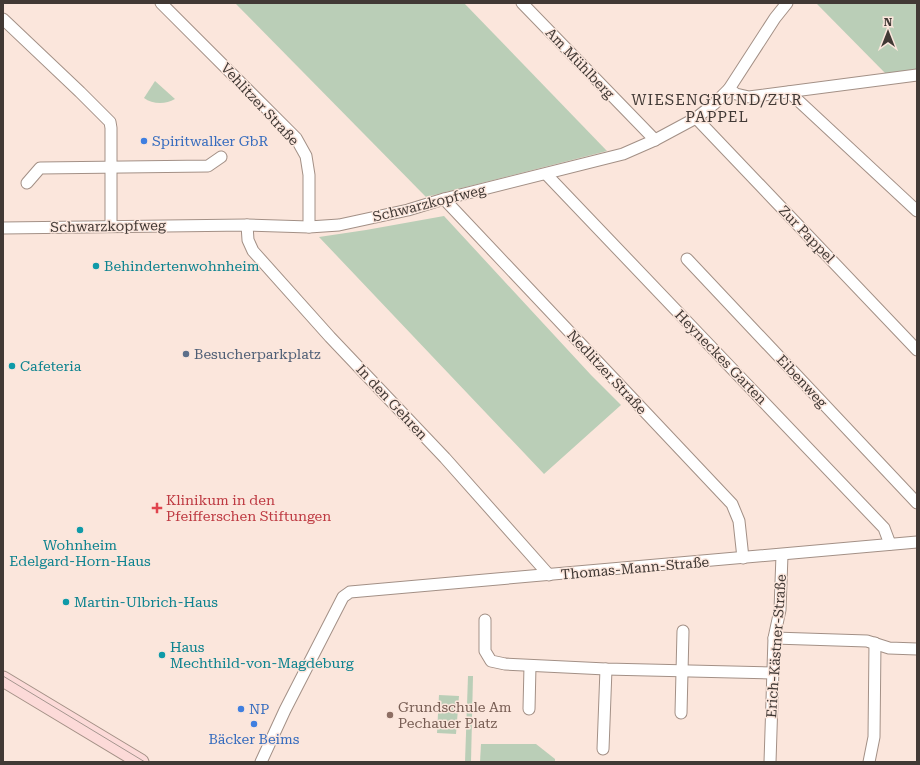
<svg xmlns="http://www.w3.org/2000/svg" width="920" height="765" viewBox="0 0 920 765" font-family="'Roboto Serif',serif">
<rect width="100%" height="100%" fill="#fbe6dc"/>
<g fill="#baceb7">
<polygon points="235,3 464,3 607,151 426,197"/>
<polygon points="816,3 917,3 917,72 888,76"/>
<path d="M155 81 175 99C165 105 152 104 144 98Z"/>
<polygon points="444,216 591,375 621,405 544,474 319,237 366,230"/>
<polygon points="468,676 473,676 471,762 465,762"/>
<polygon points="439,695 459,696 456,734 437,733"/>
<polygon points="481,744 536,744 555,759 555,762 480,762"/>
</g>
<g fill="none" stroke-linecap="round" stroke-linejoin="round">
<g stroke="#a39086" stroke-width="13">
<g id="minor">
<polyline points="161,3 296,138 306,156 309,175 309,227"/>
<polyline points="522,3 655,140"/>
<polyline points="3,19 80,92 110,122 111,128 111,226"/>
<polyline points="729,89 736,94 749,97 917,75"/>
<polyline points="789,92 917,211"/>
<polyline points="696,118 917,350"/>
<polyline points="546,174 884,528 890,544"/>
<polyline points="27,183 40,168 208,166 221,157"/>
<polyline points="444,199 732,504 739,521 743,558"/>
<polyline points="247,225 248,240 253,251 330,337 445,458 549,575"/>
<polyline points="3,228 247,225 309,227 339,225 408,210 444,199 623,154 655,140 696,118 714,104 729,89 775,18 787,3"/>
<polyline points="687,259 917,503"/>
<polyline points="485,620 485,651 491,661 505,664 606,669 773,673"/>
<polyline points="774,638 867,641 889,648 917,649"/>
<polyline points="529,709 530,666"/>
<polyline points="681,713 683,631"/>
<polyline points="603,749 606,669"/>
<polyline points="261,762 285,710 343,597 350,592 917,542"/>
<polyline points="770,762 774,638 780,610 782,555"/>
<polyline points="869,762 874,737 875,643"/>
</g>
</g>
<g stroke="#a39086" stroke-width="17">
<polyline id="secondary" points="3,679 141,762"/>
</g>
<use href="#minor" stroke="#fff" stroke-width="11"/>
<use href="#secondary" stroke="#fcdad8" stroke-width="15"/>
<polyline stroke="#a5968f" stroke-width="1" points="3,676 145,762"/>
</g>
<g fill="#3f7fe0" stroke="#fbe6dc" stroke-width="1.5">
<circle cx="144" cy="141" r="4"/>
<circle cx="241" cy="709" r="4"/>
<circle cx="254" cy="724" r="4"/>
</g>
<g fill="#0f9aa8" stroke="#fbe6dc" stroke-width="1.5">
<circle cx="96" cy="266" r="4"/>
<circle cx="12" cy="366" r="4"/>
<circle cx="80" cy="530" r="4"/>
<circle cx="66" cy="602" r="4"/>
<circle cx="162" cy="655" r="4"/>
</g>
<circle fill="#5c6f8a" stroke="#fbe6dc" stroke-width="1.5" cx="186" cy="354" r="4"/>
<path fill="#e0444e" stroke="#fbe6dc" stroke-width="1.5" d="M155 502h4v4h4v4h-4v4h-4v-4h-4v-4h4z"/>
<circle fill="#8d6e63" stroke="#fbe6dc" stroke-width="1.5" cx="390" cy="715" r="4"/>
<g text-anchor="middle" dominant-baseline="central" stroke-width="3" stroke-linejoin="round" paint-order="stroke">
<g font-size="14" fill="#413935" stroke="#fbe6dc">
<text transform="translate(580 63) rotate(46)">Am Mühlberg</text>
<text transform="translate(260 104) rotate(47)">Vehlitzer Straße</text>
<text transform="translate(429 203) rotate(-14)">Schwarzkopfweg</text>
<text transform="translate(108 226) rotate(-1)">Schwarzkopfweg</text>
<text transform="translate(807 234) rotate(46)">Zur Pappel</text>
<text transform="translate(721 357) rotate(46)">Heyneckes Garten</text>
<text transform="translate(607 372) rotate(47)">Nedlitzer Straße</text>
<text transform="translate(802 381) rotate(47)">Eibenweg</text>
<text transform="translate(392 402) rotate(47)">In den Gehren</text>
<text transform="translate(635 568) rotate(-5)">Thomas-Mann-Straße</text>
<text transform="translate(776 646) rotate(-86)">Erich-Kästner-Straße</text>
</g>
<g font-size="14" fill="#366cbe" stroke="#fbe6dc" text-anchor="start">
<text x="152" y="141">Spiritwalker GbR</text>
<text x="249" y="709">NP</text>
<text x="254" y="739" text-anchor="middle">Bäcker Beims</text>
</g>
<g font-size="14" fill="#0d838f" stroke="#fbe6dc" text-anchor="start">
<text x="104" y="266">Behindertenwohnheim</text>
<text x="20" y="366">Cafeteria</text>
<text x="80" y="545" text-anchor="middle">Wohnheim<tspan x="80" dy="16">Edelgard-Horn-Haus</tspan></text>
<text x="74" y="602">Martin-Ulbrich-Haus</text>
<text x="170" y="647">Haus<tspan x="170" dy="16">Mechthild-von-Magdeburg</tspan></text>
</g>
<g font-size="14" fill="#4e5e75" stroke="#fbe6dc" text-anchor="start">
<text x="194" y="354">Besucherparkplatz</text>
</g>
<g font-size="14" fill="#be3a42" stroke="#fbe6dc" text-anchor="start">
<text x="166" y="500">Klinikum in den<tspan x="166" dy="16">Pfeifferschen Stiftungen</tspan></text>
</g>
<g font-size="14" fill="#785e54" stroke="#fbe6dc" text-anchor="start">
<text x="398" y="707">Grundschule Am<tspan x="398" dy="16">Pechauer Platz</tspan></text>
</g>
<g font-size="15" letter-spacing="1" fill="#413935" stroke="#fbe6dc">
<text x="717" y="100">WIESENGRUND/ZUR<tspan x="717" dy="17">PAPPEL</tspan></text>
</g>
</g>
<rect width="920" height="765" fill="none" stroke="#413935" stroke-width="8"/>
<g transform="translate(888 32)" stroke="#fbe6dc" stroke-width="3" paint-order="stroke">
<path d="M0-3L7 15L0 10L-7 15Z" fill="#413935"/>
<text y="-6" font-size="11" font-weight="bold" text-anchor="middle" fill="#413935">N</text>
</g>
</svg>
